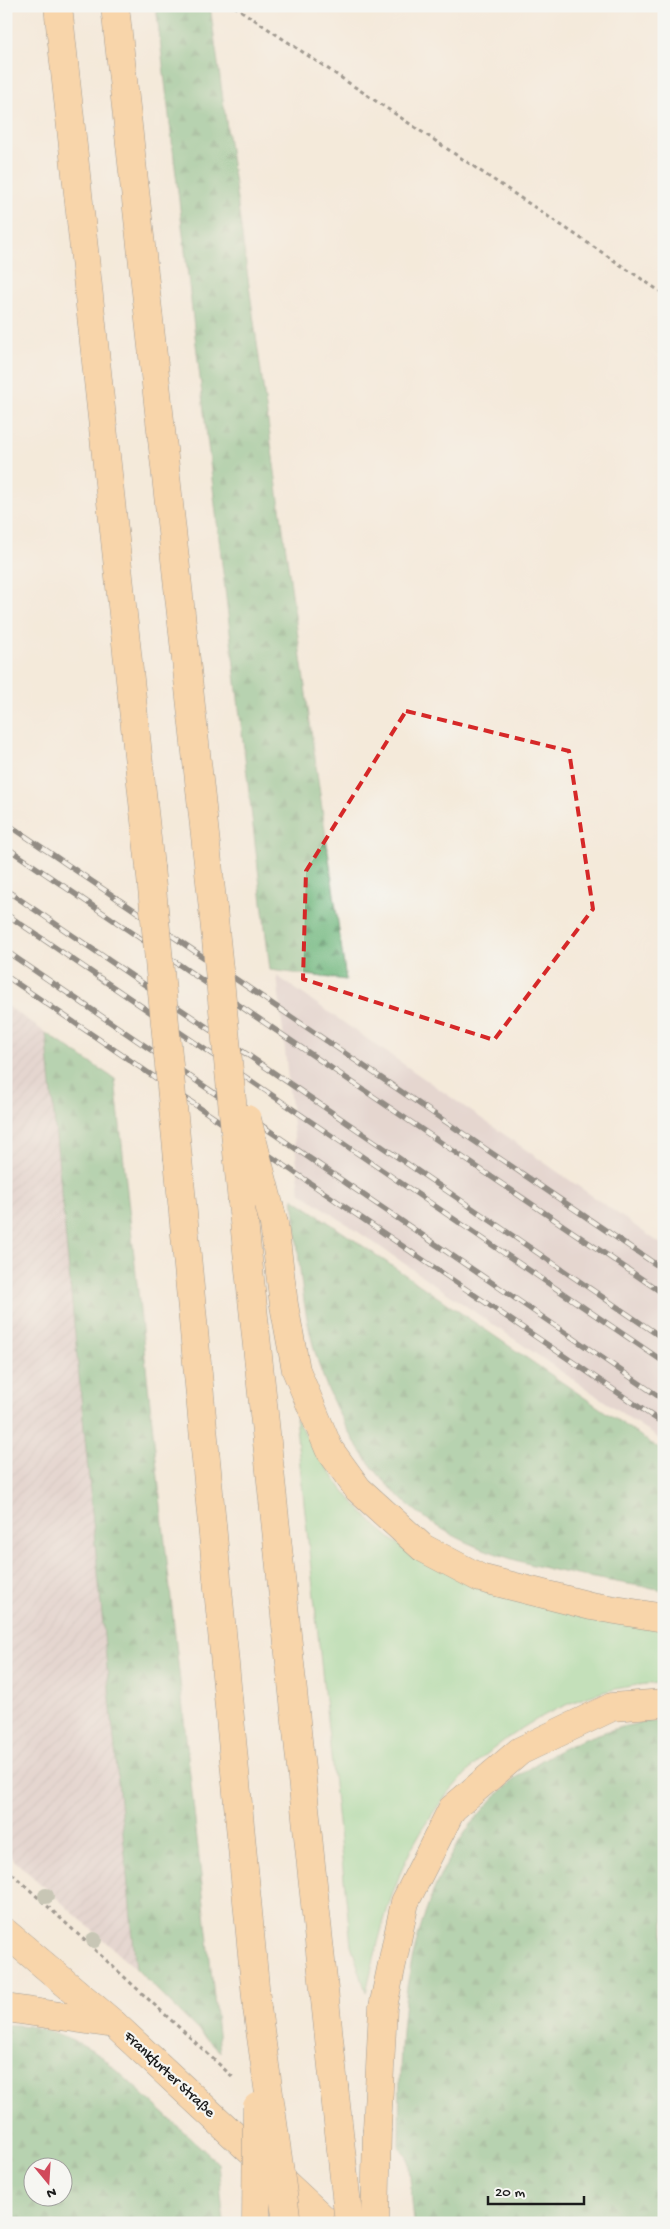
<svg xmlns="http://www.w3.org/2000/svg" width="670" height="2229" viewBox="0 0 670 2229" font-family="'Gochi Hand',sans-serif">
<defs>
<pattern id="industrial-furrows" width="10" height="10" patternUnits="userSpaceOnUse" patternTransform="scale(1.25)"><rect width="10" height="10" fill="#d2bec2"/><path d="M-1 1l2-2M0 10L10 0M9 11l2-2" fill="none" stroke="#b4a3a6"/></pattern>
<pattern id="forest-firs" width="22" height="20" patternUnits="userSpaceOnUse" patternTransform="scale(1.25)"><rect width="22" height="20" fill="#6eb67c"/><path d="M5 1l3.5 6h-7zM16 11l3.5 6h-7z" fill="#5a9365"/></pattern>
</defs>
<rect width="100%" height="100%" fill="#f6f6f2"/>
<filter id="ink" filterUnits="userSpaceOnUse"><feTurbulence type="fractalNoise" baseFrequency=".02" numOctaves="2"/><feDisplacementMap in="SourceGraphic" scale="10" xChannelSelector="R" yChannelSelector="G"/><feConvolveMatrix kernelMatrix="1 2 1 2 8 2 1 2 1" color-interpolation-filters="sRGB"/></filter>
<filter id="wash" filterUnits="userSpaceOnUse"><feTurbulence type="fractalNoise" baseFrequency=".0096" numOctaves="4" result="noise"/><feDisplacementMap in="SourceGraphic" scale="20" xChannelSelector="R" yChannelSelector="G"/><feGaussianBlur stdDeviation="1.12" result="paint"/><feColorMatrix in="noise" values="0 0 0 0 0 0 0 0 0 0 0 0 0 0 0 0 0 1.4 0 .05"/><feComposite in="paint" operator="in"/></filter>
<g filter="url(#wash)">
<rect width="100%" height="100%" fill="#f4eada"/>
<polygon fill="url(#industrial-furrows)" points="6,1005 46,1033 136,1969 6,1853"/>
<polygon fill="#d2bec2" points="277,976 664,1246 664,1442 300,1192"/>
<path fill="#89d592" stroke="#527857" d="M295 1418C329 1472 352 1510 404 1549L664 1627V1683C555 1686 452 1761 407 1858 387 1901 377 1946 366 1992L351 1945Z"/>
<g fill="url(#forest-firs)" stroke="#45694c" fill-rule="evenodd">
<polygon points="156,6 210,6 346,980 270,970"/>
<polygon points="46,1033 115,1079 220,2052 136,1969"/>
<path d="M293 1198 664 1452V1590C600 1579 536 1571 476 1546 387 1510 333 1427 311 1337 300 1292 298 1244 293 1198Z"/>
<path d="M664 1719V2223H414L408 2156 399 2147C400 2081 398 2013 415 1948 447 1817 529 1737 664 1719Z"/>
<path d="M6 2025C39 2023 72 2038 99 2054L218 2163 224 2223H6ZM62 2166V2196H32V2166Z"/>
</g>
</g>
<g filter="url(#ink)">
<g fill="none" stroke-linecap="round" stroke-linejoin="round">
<g stroke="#3c3b38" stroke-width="29">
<polyline id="major" points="6,1933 114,2024 328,2223"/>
</g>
<g stroke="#3c3b38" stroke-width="29">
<g id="highway">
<polyline points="58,6 150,867"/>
<polyline points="115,6 213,909"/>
<polyline points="178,1159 257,2008"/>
<polyline points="242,1202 334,2086"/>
<polyline points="274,1224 284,1305 296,1370 329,1449 358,1489 423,1548 480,1578 591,1606 664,1618"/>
<polyline points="6,2008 114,2024"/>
<polyline points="377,2129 383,2007 405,1902 452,1809 520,1751 612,1707 664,1703"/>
</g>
</g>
<g stroke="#3c3b38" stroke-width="3" stroke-dasharray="4 4" stroke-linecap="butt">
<polyline points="234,6 664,294"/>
<polyline points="6,1868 235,2079"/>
</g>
<use href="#major" stroke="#fdbc70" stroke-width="28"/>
<use href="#highway" stroke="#fdbc70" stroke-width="28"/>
<g stroke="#1c1c1c" stroke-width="5.5">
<g id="rail">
<polyline points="6,823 664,1270"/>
<polyline points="6,847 664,1294"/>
<polyline points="6,890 664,1339"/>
<polyline points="6,914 664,1362"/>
<polyline points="6,951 664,1400"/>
<polyline points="6,976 664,1424"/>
</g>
</g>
<use href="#rail" stroke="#f6f6f2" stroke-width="4" stroke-dasharray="11" stroke-linecap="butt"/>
<g stroke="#3c3b38" stroke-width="29" stroke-linecap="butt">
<g id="highway-bridge">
<polyline points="150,867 178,1159"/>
<polyline points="213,909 242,1202"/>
<polyline points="247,1119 274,1224"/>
<polyline points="257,2008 287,2223"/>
<polyline points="334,2086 349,2223"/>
<polyline points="256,2223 257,2107"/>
<polyline points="375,2223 377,2129"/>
</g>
</g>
<use href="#highway-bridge" stroke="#fdbc70" stroke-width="28"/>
</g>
<g fill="#929c88">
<circle cx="46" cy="1896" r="8"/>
<circle cx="94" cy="1940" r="8"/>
</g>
</g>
<path d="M0 0H670V2229H0ZM406 711 569 751 593 909 494 1040 303 979 306 871Z" fill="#f4eada" fill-opacity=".55" fill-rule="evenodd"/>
<path fill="none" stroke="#d62828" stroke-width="4" stroke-dasharray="10 6" stroke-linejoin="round" d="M406 711 569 751 593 909 494 1040 303 979 306 871Z"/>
<g text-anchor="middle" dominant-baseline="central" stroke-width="4.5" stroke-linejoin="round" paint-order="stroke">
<g font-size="15" fill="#1c1c1c" stroke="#f6f6f2">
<text transform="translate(169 2075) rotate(43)">Frankfurter Straße</text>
</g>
</g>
<rect width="670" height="2229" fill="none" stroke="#f6f6f2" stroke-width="25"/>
<g transform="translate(48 2182) rotate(162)"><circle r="24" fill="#f6f6f2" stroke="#9f9f9c"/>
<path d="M0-4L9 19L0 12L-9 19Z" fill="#d1495b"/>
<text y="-8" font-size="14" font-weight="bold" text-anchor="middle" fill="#1c1c1c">N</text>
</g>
<path d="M488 2196v8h96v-8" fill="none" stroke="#1c1c1c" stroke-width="2.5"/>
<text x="495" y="2196" font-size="15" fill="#1c1c1c" stroke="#f6f6f2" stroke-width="4" paint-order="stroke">20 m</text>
</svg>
